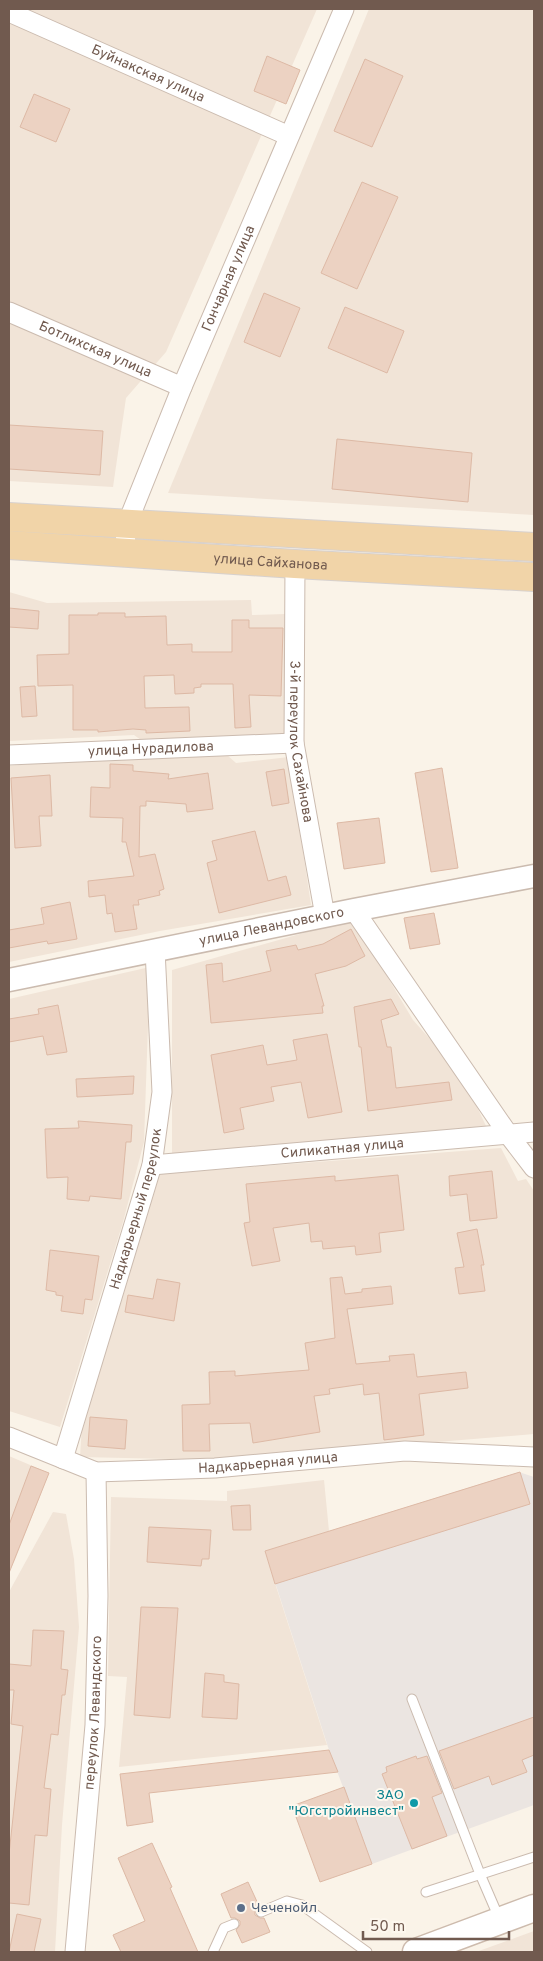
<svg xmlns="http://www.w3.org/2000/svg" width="543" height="1961" viewBox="0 0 543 1961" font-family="Overpass,sans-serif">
<rect width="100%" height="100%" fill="#faf3e8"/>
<g fill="#f1e4d7">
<polygon points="9,9 317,9 166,352 126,398 113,487 9,481"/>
<polygon points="369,9 534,9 534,515 168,493"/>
<polygon points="9,592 47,603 251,600 252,615 285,614 285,736 141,740 134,735 9,741"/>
<polygon points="227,755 236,763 289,757 311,905 160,931 9,962 9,766 58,761"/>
<polygon points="353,919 413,1020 462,1075 486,1126 172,1154 172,970"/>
<polygon points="150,967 144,1142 123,1222 60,1427 9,1411 9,999"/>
<polygon points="501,1148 518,1181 526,1179 534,1191 534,1434 216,1460 80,1457 83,1407 160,1174"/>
<polygon points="9,1456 49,1473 15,1560 9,1572"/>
<polygon points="324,1480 329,1531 265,1552 327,1745 119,1767 127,1677 108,1676 111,1497 227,1501 227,1491"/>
<polygon points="53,1512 66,1514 74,1559 79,1627 62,1825 55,1952 9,1952 9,1592"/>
<polygon points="534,1931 534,1952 476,1952"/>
</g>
<polygon fill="#ebe5e1" points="519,1472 534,1477 534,1805 372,1864 329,1750 265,1551"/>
<g fill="#ecd2c2" stroke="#ddb9a5">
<polygon points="267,56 300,70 286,104 254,91"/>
<polygon points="365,59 403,76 372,147 334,131"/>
<polygon points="34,94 70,109 56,142 20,127"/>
<polygon points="362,182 398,197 357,289 321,273"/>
<polygon points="264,293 300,308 280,357 244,342"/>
<polygon points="345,307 404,331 387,373 328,348"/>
<polygon points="9,425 103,431 100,475 9,469"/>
<polygon points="337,439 472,453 468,502 332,489"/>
<polygon points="9,608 39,611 38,629 9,627"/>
<polygon points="98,613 125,613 125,617 166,616 167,645 192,644 192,652 232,652 232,620 249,620 249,628 283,628 281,696 249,695 251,727 235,728 233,684 201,684 201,687 194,688 194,693 175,694 174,675 144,676 145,708 189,707 190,731 146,733 146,730 133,729 98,732 98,730 73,730 73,685 38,686 37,655 69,654 69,615 98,615"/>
<polygon points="35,686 37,716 22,717 20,687"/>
<polygon points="110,764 133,765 133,771 169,774 168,779 208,773 213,809 187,812 186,804 146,801 146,806 140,806 139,857 155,854 164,889 159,891 160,895 138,900 139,905 133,905 137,929 115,932 112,913 107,914 105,895 89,897 88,881 134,876 126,842 122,842 123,818 90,817 91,787 110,788"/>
<polygon points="442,768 458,868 431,872 415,773"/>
<polygon points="284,769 289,803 272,806 266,772"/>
<polygon points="50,775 52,816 39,816 41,846 15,848 11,778"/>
<polygon points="379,818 385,863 344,869 337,823"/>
<polygon points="255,831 268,881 286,876 291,895 219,913 207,863 217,860 212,841"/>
<polygon points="70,902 77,939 48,944 47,941 9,948 9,930 44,924 41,908"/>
<polygon points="434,913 440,944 410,949 404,918"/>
<polygon points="351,929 365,956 346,966 315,974 324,1006 322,1006 323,1013 211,1023 206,965 222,963 223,982 271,971 266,951 296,945 298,950 323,944"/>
<polygon points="391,999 399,1014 381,1020 387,1047 391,1047 396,1088 449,1082 452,1100 368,1111 361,1047 359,1047 354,1007"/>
<polygon points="58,1005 67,1052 47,1055 43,1036 9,1042 9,1019 39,1014 38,1009"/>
<polygon points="327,1034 342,1112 308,1118 301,1082 271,1087 274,1101 240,1108 244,1129 224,1133 211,1055 263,1045 267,1065 297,1060 293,1040"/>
<polygon points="134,1076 133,1094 77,1097 76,1079"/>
<polygon points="78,1121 132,1125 131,1142 126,1142 121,1199 90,1196 89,1201 67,1199 68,1177 47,1178 45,1129 79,1128"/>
<polygon points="492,1171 497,1218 470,1221 467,1194 450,1196 449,1176"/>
<polygon points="398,1175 404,1230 379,1233 381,1252 356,1255 355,1246 323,1249 322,1241 311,1242 309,1223 273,1228 280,1261 252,1266 244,1223 250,1222 246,1184 335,1176 335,1181"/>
<polygon points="477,1229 484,1265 481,1265 485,1291 459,1294 455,1268 464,1267 457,1233"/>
<polygon points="50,1250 99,1256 92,1300 85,1299 83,1314 61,1311 63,1296 56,1295 56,1292 46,1290"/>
<polygon points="342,1277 345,1294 362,1292 362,1289 391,1286 393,1304 347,1309 356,1364 390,1361 389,1356 414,1354 417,1377 466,1372 468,1388 419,1394 424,1435 384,1440 379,1393 364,1395 363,1384 329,1389 330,1394 314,1396 320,1432 253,1443 250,1423 209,1424 210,1451 183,1451 182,1405 210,1404 209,1372 235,1371 235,1376 309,1370 305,1343 335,1338 330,1278"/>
<polygon points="157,1279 180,1283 174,1321 125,1312 128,1295 153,1299"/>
<polygon points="90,1417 127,1420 125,1449 88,1446"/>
<polygon points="31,1466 49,1473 9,1573 9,1525"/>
<polygon points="520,1472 530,1504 275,1584 265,1551"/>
<polygon points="250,1505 251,1530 233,1530 231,1506"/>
<polygon points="149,1527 211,1530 209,1559 202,1559 201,1566 147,1562"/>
<polygon points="141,1607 178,1608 170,1718 134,1715"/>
<polygon points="33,1630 64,1631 61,1669 68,1670 65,1695 62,1695 58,1735 51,1734 44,1788 51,1789 47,1836 35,1835 29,1905 9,1903 9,1854 23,1726 11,1724 14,1690 9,1690 9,1664 31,1666"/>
<polygon points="205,1673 224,1675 224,1682 239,1684 237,1719 202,1717"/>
<polygon points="534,1717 534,1755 522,1760 527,1772 492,1785 489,1776 454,1789 439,1751"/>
<polygon points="329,1750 338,1772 149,1793 153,1822 127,1826 120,1774"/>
<polygon points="416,1756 417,1759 427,1756 442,1793 432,1797 447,1836 412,1849 382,1774 387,1772 386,1767"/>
<polygon points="344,1787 372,1864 320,1882 292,1806"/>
<polygon points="152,1843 172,1887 170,1888 198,1952 121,1952 113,1935 145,1921 118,1858"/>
<polygon points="248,1882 259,1906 255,1911 255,1915 260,1918 264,1918 270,1932 242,1943 236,1930 240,1925 240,1921 235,1918 231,1918 221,1894"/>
<polygon points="17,1914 41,1919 34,1952 9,1952"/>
</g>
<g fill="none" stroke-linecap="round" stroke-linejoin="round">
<g stroke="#cbbbaf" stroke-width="11">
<g id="service">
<polyline points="412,1699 480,1874 499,1918"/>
<polyline points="426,1892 534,1857"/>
<polyline points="261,1912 287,1901 302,1905 367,1952"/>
<polyline points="213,1952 224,1928 234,1924"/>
</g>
</g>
<g stroke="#cbbbaf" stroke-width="21">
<g id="minor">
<path id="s1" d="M9 12 289 136"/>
<path id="s2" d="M9 312 182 387"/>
<path id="s3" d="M124 553 127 524 182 387 344 9"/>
<path id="s4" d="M295 564 294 743 325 916"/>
<path id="s5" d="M9 755 294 743"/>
<polyline points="354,910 508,1134 534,1168"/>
<path id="s6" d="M152 1165 534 1132"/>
<path id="s7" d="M9 1437 96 1472 215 1468 405 1451 534 1457"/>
<path id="s8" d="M63 1459 152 1165 162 1092 155 950"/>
<path id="s9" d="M75 1952 95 1725 98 1596 96 1472"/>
</g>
</g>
<g stroke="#cbbbaf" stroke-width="25">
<g id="tertiary">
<path id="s10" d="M9 980 354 910 534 876"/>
</g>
</g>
<g stroke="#cdbbad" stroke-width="29">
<polyline id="secondary" points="416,1952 534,1908"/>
</g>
<g stroke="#d7d1ce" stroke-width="30">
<g id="primary">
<polyline points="9,517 534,547"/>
<path id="s11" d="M9 545 295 564 534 577"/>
</g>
</g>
<use href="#service" stroke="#fff" stroke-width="9"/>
<use href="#minor" stroke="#fff" stroke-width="19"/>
<use href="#tertiary" stroke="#fff" stroke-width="22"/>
<use href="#secondary" stroke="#fff" stroke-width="26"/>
<use href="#primary" stroke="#f1d4a8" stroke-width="28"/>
</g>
<circle fill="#0f9aa8" stroke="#fdf7ee" stroke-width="2" cx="414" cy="1803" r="5"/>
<circle fill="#5c6f8a" stroke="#fdf7ee" stroke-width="2" cx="241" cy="1908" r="5"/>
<g text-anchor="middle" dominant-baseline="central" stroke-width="4" stroke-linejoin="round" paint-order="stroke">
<g font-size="14" fill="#715a4f" stroke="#fdf7ee">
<text stroke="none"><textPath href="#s1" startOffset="152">Буйнакская улица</textPath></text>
<text stroke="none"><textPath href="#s3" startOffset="295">Гончарная улица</textPath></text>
<text stroke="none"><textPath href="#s2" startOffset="94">Ботлихская улица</textPath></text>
<text stroke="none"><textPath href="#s11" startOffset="262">улица Сайханова</textPath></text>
<text stroke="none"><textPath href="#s4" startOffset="178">3-й переулок Сахайнова</textPath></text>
<text stroke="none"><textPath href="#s5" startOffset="142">улица Нурадилова</textPath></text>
<text stroke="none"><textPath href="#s10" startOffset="268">улица Левандовского</textPath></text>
<text stroke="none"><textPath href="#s6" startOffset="191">Силикатная улица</textPath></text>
<text stroke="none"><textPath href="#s8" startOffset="261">Надкарьерный переулок</textPath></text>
<text stroke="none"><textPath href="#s7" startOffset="266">Надкарьерная улица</textPath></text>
<text stroke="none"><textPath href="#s9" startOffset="240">переулок Левандского</textPath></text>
</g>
<g font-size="14" fill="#0d838f" stroke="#fdf7ee" text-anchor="end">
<text x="404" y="1795">ЗАО<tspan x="404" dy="16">"Югстройинвест"</tspan></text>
</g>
<g font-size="14" fill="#4e5e75" stroke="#fdf7ee" text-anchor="start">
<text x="251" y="1908">Чеченойл</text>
</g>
</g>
<rect width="543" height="1961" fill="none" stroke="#715a4f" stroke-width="20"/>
<path d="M363 1931v8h146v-8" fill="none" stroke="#715a4f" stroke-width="2.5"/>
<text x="370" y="1931" font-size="15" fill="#715a4f" stroke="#fdf7ee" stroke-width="4" paint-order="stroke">50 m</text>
</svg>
